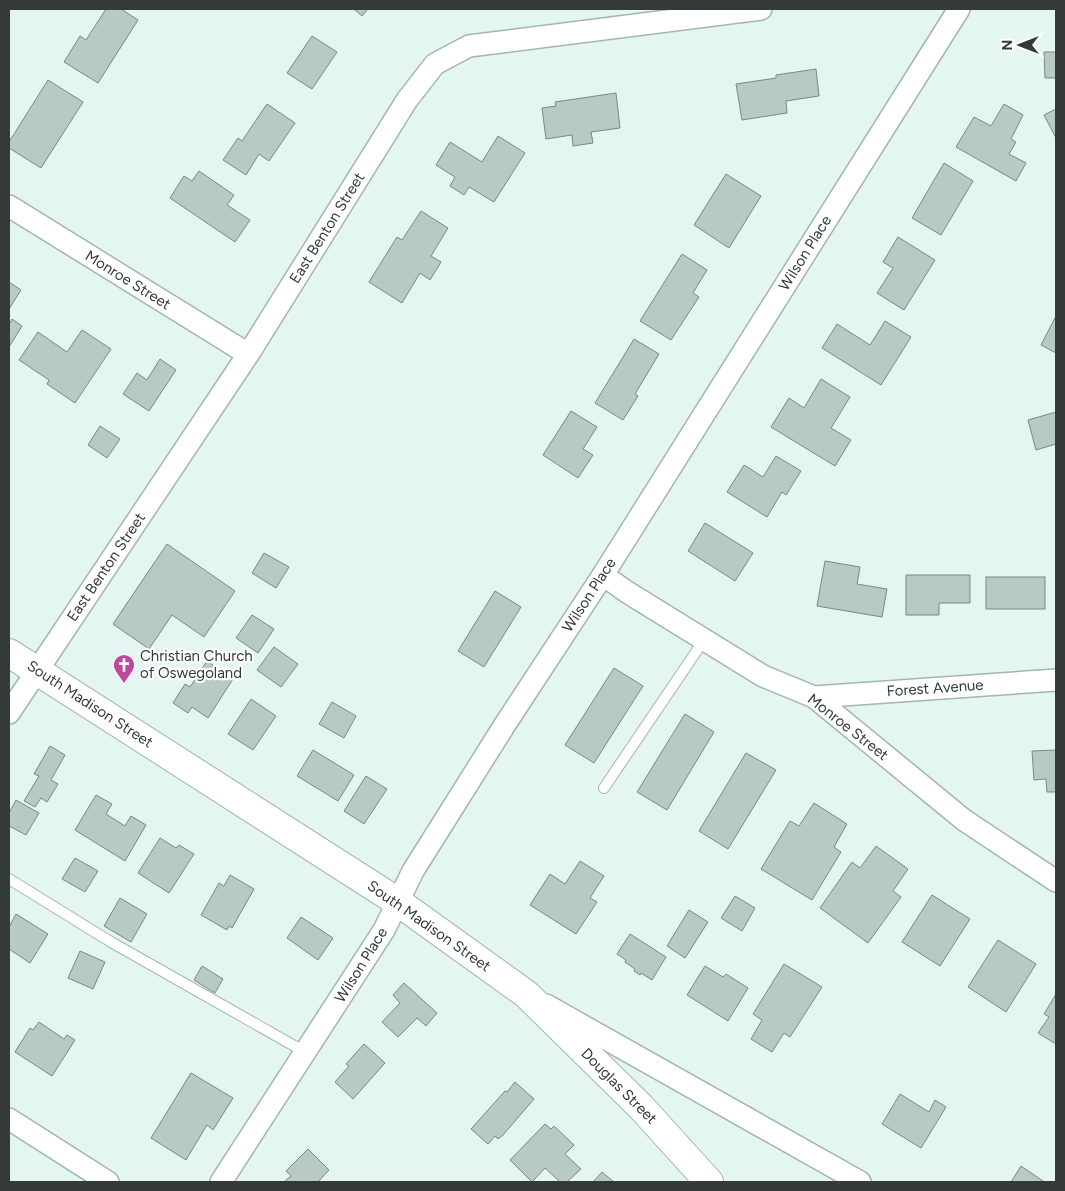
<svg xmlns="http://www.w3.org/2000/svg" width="1065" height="1191" viewBox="0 0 1065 1191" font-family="Figtree,sans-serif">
<rect width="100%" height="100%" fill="#e4f6f1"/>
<g fill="#b8cac4" stroke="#798984">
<polygon points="106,9 121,9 138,20 98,83 64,62 80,36 86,40"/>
<polygon points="354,9 368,9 362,16"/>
<polygon points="312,36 337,52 312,89 287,73"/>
<polygon points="1044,52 1056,52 1056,78 1045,78"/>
<polygon points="816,69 819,96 786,101 787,113 742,120 736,84 776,78 776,75"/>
<polygon points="48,80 83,102 41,168 9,148 9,142"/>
<polygon points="616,93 620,128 591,132 593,143 573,146 572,135 546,139 542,108 556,106 555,102"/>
<polygon points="267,104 295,123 269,161 259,154 246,175 223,160 238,138 242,141"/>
<polygon points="1004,104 1023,115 1011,139 1016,142 1009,154 1026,163 1016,181 956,147 974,117 991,126"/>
<polygon points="1056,109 1056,138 1044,115"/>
<polygon points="498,136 525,153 494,202 469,187 464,195 450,186 455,177 436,165 450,142 482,162"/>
<polygon points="944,163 973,181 941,235 912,218"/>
<polygon points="199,171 234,195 227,205 250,220 235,242 170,198 184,176 192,181"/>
<polygon points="726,174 761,196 729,248 694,225"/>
<polygon points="421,211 448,228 431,256 441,262 430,280 420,273 402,303 369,282 397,237 402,240"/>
<polygon points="898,237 935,260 904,310 877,293 893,268 883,262"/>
<polygon points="682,254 707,270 693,293 699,297 671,340 640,321"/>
<polygon points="9,282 21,290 9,309"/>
<polygon points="1056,316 1056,353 1041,345"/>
<polygon points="12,319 22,326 9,347 9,325"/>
<polygon points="885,321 911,337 881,385 822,348 837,324 870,345"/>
<polygon points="82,330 111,349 75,403 47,384 49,380 19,360 38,332 67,352"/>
<polygon points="634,339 659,354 635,394 638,396 623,420 595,403"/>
<polygon points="160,359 176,370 149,411 123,394 137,373 147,380"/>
<polygon points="821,379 850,397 831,428 851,440 835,466 771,427 789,398 804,408"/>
<polygon points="571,411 597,427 583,449 593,455 578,478 543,455"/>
<polygon points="1056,412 1056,444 1036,450 1028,420"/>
<polygon points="100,426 120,439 107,458 88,445"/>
<polygon points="776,456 801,471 786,495 782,492 767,517 727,492 744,465 763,477"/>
<polygon points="705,523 753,553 735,581 688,551"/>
<polygon points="167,544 235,591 204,637 172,615 149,649 113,624"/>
<polygon points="264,553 289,567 276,588 252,573"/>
<polygon points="825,561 860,567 857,584 887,589 882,617 817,606"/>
<polygon points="906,575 970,575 970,603 939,603 939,615 906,615"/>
<rect x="986" y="577" width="59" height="32"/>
<polygon points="495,591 521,607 484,667 458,651"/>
<polygon points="252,615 274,629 258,653 236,638"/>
<polygon points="274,647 298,664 281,687 257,670"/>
<polygon points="207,661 233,679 208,718 192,707 188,713 173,703 185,684 190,687"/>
<polygon points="614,668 643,686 594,763 565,745"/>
<polygon points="251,699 276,716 253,750 228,734"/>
<polygon points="332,702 356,716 344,738 319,724"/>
<polygon points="685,714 714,732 667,810 637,792"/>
<polygon points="50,746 65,755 51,780 58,784 47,802 41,798 35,807 24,801 39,776 34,774"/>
<polygon points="313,750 354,775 338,801 297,776"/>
<polygon points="1056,750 1056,792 1047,792 1046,779 1034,780 1032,751"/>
<polygon points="746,753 776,770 728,849 699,831"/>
<polygon points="366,776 387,789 364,824 344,811"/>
<polygon points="96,795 112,804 106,814 125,826 131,816 146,825 125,861 75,830"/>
<polygon points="16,800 39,813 26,835 9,826 9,813"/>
<polygon points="814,803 847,824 834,847 841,852 812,900 761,869 790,821 799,826"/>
<polygon points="160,838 176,848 179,845 194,854 169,893 138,873"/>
<polygon points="876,846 908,869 893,891 901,897 868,943 820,908 852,862 860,868"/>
<polygon points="75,858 98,871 85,892 62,879"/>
<polygon points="580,861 604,876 590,898 597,902 576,934 530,905 550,874 565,884"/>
<polygon points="230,875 254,889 232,928 229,926 227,930 201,915 219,883 224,886"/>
<polygon points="932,895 970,919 940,966 902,942"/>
<polygon points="735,896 755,908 742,931 721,918"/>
<polygon points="120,898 147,914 131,942 104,926"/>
<polygon points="689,910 708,922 685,958 667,946"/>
<polygon points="16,914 48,934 30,963 9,949 9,927"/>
<polygon points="301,917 333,938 318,960 287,938"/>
<polygon points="630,934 666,957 652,980 641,973 640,975 634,971 635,969 625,962 626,960 617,954"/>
<polygon points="998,940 1036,964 1006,1012 968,987"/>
<polygon points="80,951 105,962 93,989 68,978"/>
<polygon points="784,964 822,987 790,1037 784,1033 772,1052 751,1039 762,1020 753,1014"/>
<polygon points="202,966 223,979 215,993 194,980"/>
<polygon points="705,966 723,977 726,974 748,988 728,1021 687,995"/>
<polygon points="404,983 437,1013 426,1026 417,1018 398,1037 382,1022 400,1003 393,995"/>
<polygon points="1056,994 1056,1044 1038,1033 1049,1017 1044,1014"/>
<polygon points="39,1022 64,1039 67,1035 75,1040 52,1076 15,1052 30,1028 33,1030"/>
<polygon points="364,1044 385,1063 353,1099 335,1082 349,1066 346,1064"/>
<polygon points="191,1073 233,1098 213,1130 207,1125 186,1160 151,1138"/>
<polygon points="515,1082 534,1099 503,1135 498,1139 495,1136 488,1144 471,1129 505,1091 507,1092"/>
<polygon points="900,1094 929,1112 935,1100 946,1107 921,1148 882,1124"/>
<polygon points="545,1124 551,1129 554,1126 574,1145 565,1154 581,1169 567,1182 560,1182 545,1168 532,1182 510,1160"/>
<polygon points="308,1149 329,1170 318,1182 284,1182 291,1176 286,1171"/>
<polygon points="1021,1166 1043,1181 1042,1182 1011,1182"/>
<polygon points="602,1172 614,1182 593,1182"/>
</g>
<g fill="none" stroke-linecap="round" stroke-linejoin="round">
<g stroke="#a4b5b0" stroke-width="12">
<g id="lane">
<polyline points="604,788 704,640"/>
<polyline points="9,879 111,942 305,1052"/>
</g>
</g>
<g stroke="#a4b5b0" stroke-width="24">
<g id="street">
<polyline points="9,206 248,354"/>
<polyline points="603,575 627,592 763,676 814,697 964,820 1056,881"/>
<polyline points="814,697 1056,680"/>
<polyline points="9,713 251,350 407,100 435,64 469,46 761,9"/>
<polyline points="546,1005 860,1182"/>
<polyline points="9,1119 108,1182"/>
<polyline points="221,1182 384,930 413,871 504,726 603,575 959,9"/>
</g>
</g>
<g stroke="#a4b5b0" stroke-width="30">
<polyline id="secondary" points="9,653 398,902 526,994 641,1107 709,1182"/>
</g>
<use href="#lane" stroke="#fff" stroke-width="10"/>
<use href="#street" stroke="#fff" stroke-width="21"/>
<use href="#secondary" stroke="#fff" stroke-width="28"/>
</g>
<defs>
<g id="church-pin" transform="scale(1.125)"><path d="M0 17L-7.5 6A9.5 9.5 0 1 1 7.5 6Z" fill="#bf489d" stroke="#fff"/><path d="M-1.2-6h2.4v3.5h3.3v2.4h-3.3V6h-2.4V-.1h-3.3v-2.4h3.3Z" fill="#fff"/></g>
</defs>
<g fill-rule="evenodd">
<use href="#church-pin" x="124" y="665"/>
</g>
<g text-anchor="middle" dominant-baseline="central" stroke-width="4.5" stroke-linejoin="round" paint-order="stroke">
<g font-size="15" fill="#333a38" stroke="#fff">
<text transform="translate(327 228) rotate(-58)">East Benton Street</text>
<text transform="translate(805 253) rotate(-58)">Wilson Place</text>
<text transform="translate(128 280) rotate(32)">Monroe Street</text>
<text transform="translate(106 567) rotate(-56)">East Benton Street</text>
<text transform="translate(589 595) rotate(-57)">Wilson Place</text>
<text transform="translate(935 688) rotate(-4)">Forest Avenue</text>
<text transform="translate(90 704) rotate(33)">South Madison Street</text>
<text transform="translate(848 727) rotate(38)">Monroe Street</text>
<text transform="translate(429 926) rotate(35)">South Madison Street</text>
<text transform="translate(361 965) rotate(-58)">Wilson Place</text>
<text transform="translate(619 1086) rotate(45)">Douglas Street</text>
</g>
<g font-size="15" fill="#333a38" stroke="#fff" text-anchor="start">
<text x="140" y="656">Christian Church<tspan x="140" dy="17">of Oswegoland</tspan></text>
</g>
</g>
<rect width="1065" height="1191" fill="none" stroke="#333a38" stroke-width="20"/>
<g transform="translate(1020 45) rotate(270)" stroke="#ffffff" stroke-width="4" paint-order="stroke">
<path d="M0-4L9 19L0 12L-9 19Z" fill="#333a38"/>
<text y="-8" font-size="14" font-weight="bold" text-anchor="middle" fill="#333a38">N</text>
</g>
</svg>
